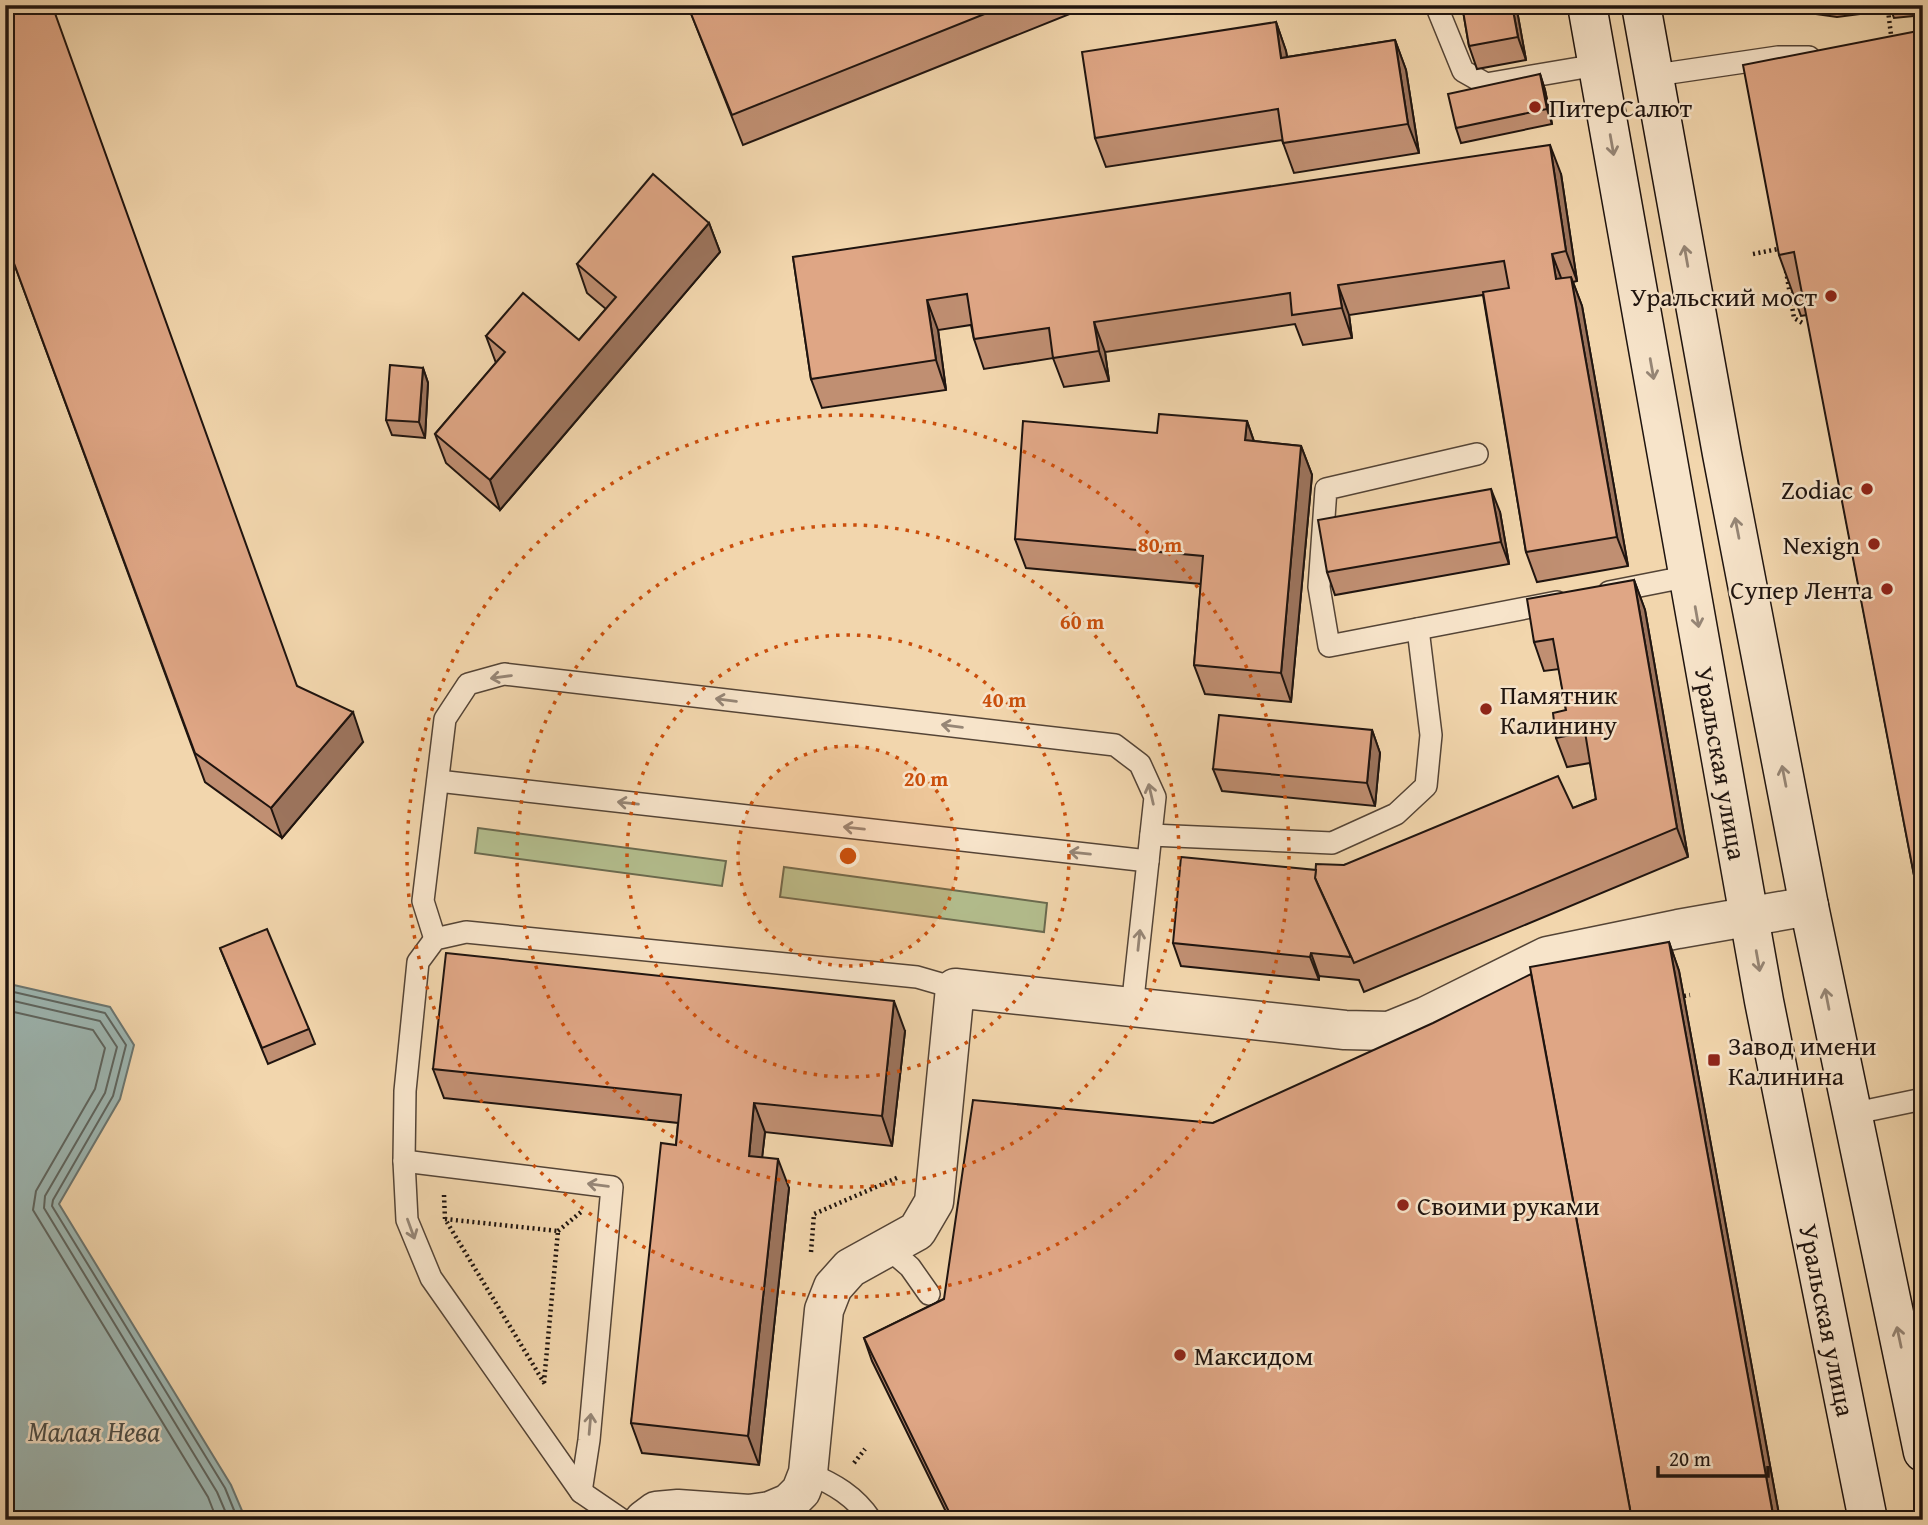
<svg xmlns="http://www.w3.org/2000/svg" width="1928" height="1525" viewBox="0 0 1928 1525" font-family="'Gentium Book Plus',serif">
<rect width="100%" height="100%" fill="#f2d6ad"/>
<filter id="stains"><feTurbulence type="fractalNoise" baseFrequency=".00286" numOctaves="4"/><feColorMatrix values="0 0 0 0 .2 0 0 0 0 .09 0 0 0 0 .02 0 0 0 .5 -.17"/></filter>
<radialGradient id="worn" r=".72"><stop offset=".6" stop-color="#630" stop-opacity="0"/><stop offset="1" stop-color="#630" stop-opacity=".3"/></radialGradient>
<g fill="#b4bf8f" stroke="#6a6a4f" stroke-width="2">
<polygon points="478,828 726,861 722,886 475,853"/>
<polygon points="784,867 1047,903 1044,932 780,897"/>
</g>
<polygon fill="#9db7b3" stroke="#6b7671" stroke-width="2" points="5,983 110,1007 134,1045 120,1099 59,1204 231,1485 246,1520 5,1520"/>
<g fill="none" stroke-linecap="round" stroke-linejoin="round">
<g stroke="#5e6661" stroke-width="2">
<polyline points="5,990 105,1013 126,1045 113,1096 53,1200 52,1206 225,1488 238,1520"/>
<polyline points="5,999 100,1021 117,1047 105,1093 45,1196 44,1208 217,1492 229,1520"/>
<polyline points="5,1010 93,1030 105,1048 95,1089 36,1191 33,1210 208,1497 217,1520"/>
</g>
<g stroke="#544436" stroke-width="24">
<g id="service">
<polyline points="1436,5 1463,71 1486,84 1597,65"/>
<polyline points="1656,75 1778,57 1809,57"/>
<polyline points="1477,454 1326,489 1319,587 1329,646 1557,602"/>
<polyline points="1609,592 1690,576"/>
<polyline points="438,781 1148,861"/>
<polyline points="1151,835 1332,843 1396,814 1426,786 1431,735 1418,629"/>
<polyline points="435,939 423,901 445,719 468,684 504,674 1115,745 1140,764 1155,797 1132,1008"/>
<polyline points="1851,1114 1923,1099"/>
<polyline points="404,1161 612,1187 589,1440 581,1492"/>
<polyline points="888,1248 910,1267 929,1294"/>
<path d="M808 1473C834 1484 855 1496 871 1520"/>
<polyline points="622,1520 581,1492 431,1278 407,1220 404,1161 405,1091 418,962 435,939 466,932 917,977 955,988"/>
</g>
</g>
<g stroke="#544436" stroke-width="41">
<polyline id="minor" points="644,1520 656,1511 678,1509 749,1514 770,1511 789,1503 801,1491 808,1473 824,1310 833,1287 850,1268 917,1231 934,1202 955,988 1345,1030 1389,1031 1426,1016 1547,956 1678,929 1809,906"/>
</g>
<g stroke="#1f140f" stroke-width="41">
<g id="secondary">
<path id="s1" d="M1587 5 1764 1001 1868 1520"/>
<polyline points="1641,5 1722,454 1809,906 1923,1452"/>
</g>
</g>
<g stroke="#1f140f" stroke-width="4.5" stroke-dasharray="2 3.5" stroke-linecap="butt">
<polyline points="1888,10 1891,35"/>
<polyline points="1753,254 1783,248"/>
<polyline points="1786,271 1794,318 1804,324"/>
<polyline points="1847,549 1857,547"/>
<polyline points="1684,996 1690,995"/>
<polyline points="444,1195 445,1219 546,1386"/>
<polyline points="445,1219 558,1231 544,1382"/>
<polyline points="558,1231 581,1212"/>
<polyline points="811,1252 814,1214 899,1177"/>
<polyline points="854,1463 865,1449"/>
</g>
<use href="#service" stroke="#f7e4ca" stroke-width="21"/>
<use href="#minor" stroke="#f7e4ca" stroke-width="38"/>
<use href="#secondary" stroke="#f7e4ca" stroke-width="38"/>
</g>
<g fill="#c08f72" stroke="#1f140f" stroke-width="2">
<polygon points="703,5 1092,5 743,145 690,11"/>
<polygon points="1462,5 1516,5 1526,60 1477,69 1469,46"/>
<polygon points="1795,5 1923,5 1923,15 1894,18 1891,10 1837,17 1809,13"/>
<polygon points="1276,22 1286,51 1287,57 1395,40 1406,70 1419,153 1294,173 1282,140 1106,167 1095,138"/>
<polygon points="1923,30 1923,909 1918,896 1807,315 1801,316 1779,255"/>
<polygon points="1540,74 1545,90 1552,124 1461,143 1456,128"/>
<polygon points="1561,174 1577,281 1573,282 1582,306 1628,566 1537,582 1526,552 1483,295 1349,315 1352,338 1303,345 1295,324 1105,352 1109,381 1064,387 1053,358 984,369 974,339 971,325 938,330 946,390 822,408 811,379 793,257"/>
<polygon points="709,223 720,252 500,510 446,463 435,434 496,363 486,336 579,340 606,309 587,293 577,264"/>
<polygon points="5,239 297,686 363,742 282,838 205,782"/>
<polygon points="423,368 428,383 425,438 392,435 386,420"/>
<polygon points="1247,421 1254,441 1301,446 1312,475 1291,702 1205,694 1194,665 1201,584 1026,568 1015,539 1157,433"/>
<polygon points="1500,512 1509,564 1335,595 1327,572"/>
<polygon points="1634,580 1645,610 1688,857 1364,992 1359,980 1319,976 1319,980 1181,966 1173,943 1316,870 1344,865 1573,808 1596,799 1590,763 1567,767 1556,738 1566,710 1559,669 1544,671 1534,642"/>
<polygon points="1372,730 1380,753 1375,806 1222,791 1213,769"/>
<polygon points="1669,942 1679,971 1780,1520 950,1520 872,1361 864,1338 944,1299 1213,1123"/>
<polygon points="220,948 309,1029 315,1044 268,1064"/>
<polygon points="905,1031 892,1146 765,1132 762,1157 789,1188 759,1465 642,1453 631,1423 676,1145 678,1123 444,1098 433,1069"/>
</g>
<g fill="#9c745d" stroke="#1f140f" stroke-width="2">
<polygon points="1512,5 1516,5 1526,60 1518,37"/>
<polygon points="1276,22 1286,51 1292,87 1281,58"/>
<polygon points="1395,40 1406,70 1419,153 1408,124"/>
<polygon points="1540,74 1545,90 1552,124 1547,109"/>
<polygon points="1550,145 1561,174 1577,281 1566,251"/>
<polygon points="709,223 720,252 500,510 490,480"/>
<polygon points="1552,254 1563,283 1556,279"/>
<polygon points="1571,277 1582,306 1628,566 1617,537"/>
<polygon points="1338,285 1349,315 1352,338 1342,308"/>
<polygon points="927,300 938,330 946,390 936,360"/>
<polygon points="1094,322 1105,352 1109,381 1099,351"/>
<polygon points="423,368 428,383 425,438 419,422"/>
<polygon points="1247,421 1257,451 1245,440"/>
<polygon points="1301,446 1312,475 1291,702 1281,673"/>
<polygon points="1491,489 1500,512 1509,564 1501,542"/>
<polygon points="1634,580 1645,610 1688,857 1677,828"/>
<polygon points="353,712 363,742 282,838 271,808"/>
<polygon points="1372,730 1380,753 1375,806 1367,783"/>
<polygon points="1669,942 1679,971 1780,1520 1774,1520"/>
<polygon points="1311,953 1319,976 1319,980 1310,957"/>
<polygon points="894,1001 905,1031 892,1146 882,1116"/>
<polygon points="754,1103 765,1132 759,1185 749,1156"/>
<polygon points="778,1159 789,1188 759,1465 748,1436"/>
</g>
<g fill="#dfa685" stroke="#1f140f" stroke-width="2">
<polygon points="5,5 52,5 297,686 353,712 271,808 195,753 5,239"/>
<polygon points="703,5 1007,5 732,115 690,11"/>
<polygon points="1462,5 1512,5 1518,37 1469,46"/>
<polygon points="1276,22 1281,58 1395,40 1408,124 1283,143 1278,109 1095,138 1082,52"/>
<polygon points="1923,30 1923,895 1918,896 1794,252 1779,255 1743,65"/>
<polygon points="1540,74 1547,109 1456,128 1448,94"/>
<polygon points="1550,145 1566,251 1552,254 1556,279 1571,277 1617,537 1526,552 1483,292 1509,288 1504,261 1338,285 1342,308 1292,315 1290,293 1094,322 1099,351 1053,358 1049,328 974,339 967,294 927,300 936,360 811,379 793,257"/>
<polygon points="653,174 709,223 490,480 435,434 505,352 486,336 523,293 579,340 616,297 577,264"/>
<polygon points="390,365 423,368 419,422 386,420"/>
<polygon points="1159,414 1247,421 1245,440 1301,446 1281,673 1194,665 1203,556 1015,539 1023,421 1157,433"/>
<polygon points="1491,489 1501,542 1327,572 1318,520"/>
<polygon points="1634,580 1677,828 1354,963 1315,878 1316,864 1344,865 1558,776 1573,808 1596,799 1585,732 1556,738 1553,713 1566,710 1553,639 1534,642 1527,599"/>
<polygon points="1219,715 1372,730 1367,783 1213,769"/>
<polygon points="1181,857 1316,870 1315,878 1318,885 1351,957 1311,953 1310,957 1173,943"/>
<polygon points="267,929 309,1029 262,1048 220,948"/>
<polygon points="1669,942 1774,1520 1632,1520 1530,967"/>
<polygon points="446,953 894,1001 882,1116 754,1103 749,1156 778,1159 748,1436 631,1423 661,1143 676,1145 681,1095 433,1069"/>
<polygon points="1531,974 1632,1520 953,1520 864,1338 944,1299 973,1100 1213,1123 1433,1023"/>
</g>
<defs><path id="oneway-shaft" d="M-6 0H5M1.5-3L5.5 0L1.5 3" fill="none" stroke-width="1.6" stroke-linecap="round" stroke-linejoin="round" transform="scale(1.75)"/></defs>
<g stroke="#968676">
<use href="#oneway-shaft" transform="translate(1612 145) rotate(80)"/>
<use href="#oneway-shaft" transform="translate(1686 256) rotate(-100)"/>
<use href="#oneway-shaft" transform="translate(1652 369) rotate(80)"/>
<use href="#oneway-shaft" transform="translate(1737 528) rotate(-101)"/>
<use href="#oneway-shaft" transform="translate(1697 617) rotate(80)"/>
<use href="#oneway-shaft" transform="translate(501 677) rotate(172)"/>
<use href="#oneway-shaft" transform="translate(726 700) rotate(-173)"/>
<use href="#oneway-shaft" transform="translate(952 726) rotate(-173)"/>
<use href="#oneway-shaft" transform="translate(1784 776) rotate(-101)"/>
<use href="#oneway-shaft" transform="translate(1151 794) rotate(-103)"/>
<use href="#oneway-shaft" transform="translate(628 803) rotate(-174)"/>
<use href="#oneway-shaft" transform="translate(854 828) rotate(-174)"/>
<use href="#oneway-shaft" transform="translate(1080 853) rotate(-174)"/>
<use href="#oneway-shaft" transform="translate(1139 940) rotate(-84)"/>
<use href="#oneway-shaft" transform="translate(1758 961) rotate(80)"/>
<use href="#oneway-shaft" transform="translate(1827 999) rotate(-101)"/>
<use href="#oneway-shaft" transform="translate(598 1185) rotate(-173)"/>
<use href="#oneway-shaft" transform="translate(411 1229) rotate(70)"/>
<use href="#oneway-shaft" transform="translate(1899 1337) rotate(-102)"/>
<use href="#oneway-shaft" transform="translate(590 1424) rotate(-85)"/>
</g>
<circle cx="848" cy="856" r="110" fill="#ca4f0c" fill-opacity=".12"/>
<g fill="none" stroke="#ca4f0c" stroke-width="3.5" stroke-dasharray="3.5 7">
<circle cx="848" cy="856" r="110"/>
<circle cx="848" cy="856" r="221"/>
<circle cx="848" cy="856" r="331"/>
<circle cx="848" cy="856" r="441"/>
</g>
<g fill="#8f2418" stroke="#f7e4ca" stroke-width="2.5">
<circle cx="1535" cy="107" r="7"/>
<circle cx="1831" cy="296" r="7"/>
<circle cx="1867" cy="489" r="7"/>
<circle cx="1874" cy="544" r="7"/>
<circle cx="1887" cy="589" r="7"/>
<circle cx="1486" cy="709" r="7"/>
<rect x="1707" y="1053" width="14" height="14" rx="3.5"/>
<circle cx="1403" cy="1205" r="7"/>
<circle cx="1180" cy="1355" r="7"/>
</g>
<g text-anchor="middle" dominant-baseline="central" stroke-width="5" stroke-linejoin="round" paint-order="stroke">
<g font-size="26" fill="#1f140f" stroke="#f7e4ca" text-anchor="start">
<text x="1549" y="107">ПитерСалют</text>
<text x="1817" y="296" text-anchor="end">Уральский мост</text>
<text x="1853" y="489" text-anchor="end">Zodiac</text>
<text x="1860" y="544" text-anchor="end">Nexign</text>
<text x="1873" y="589" text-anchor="end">Супер Лента</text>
<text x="1500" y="694">Памятник<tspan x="1500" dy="30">Калинину</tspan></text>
<text x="1728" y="1045">Завод имени<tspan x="1728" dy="30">Калинина</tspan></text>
<text x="1417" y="1205">Своими руками</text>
<text x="1194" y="1355">Максидом</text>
</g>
<g font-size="26" fill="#1f140f" stroke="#f7e4ca">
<text stroke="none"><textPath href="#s1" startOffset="770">Уральская улица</textPath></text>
<text stroke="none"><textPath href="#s1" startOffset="1337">Уральская улица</textPath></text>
</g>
<g font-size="28" font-style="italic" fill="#4b4d48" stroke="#f7e4ca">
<text x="94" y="1430">Малая Нева</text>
</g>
</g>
<circle cx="848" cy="856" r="10" fill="#ca4f0c" stroke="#f7e4ca" stroke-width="3.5"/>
<g font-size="21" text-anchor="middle" font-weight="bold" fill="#ca4f0c" stroke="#f7e4ca" stroke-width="5" stroke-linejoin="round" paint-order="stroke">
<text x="1160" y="552">80 m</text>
<text x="1082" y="629">60 m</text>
<text x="1004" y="707">40 m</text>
<text x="926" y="786">20 m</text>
</g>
<rect width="1928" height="1525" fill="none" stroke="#f2d6ad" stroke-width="28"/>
<rect x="7" y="7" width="1914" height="1511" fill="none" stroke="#1f140f" stroke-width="3.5"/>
<rect x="14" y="14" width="1900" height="1497" fill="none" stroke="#1f140f" stroke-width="2"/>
<path d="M1658 1466v10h110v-10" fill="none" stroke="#1f140f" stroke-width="3.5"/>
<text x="1669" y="1466" font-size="21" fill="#1f140f" stroke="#f7e4ca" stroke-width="5" paint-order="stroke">20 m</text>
<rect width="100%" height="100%" filter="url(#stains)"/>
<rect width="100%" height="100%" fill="url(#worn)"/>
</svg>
